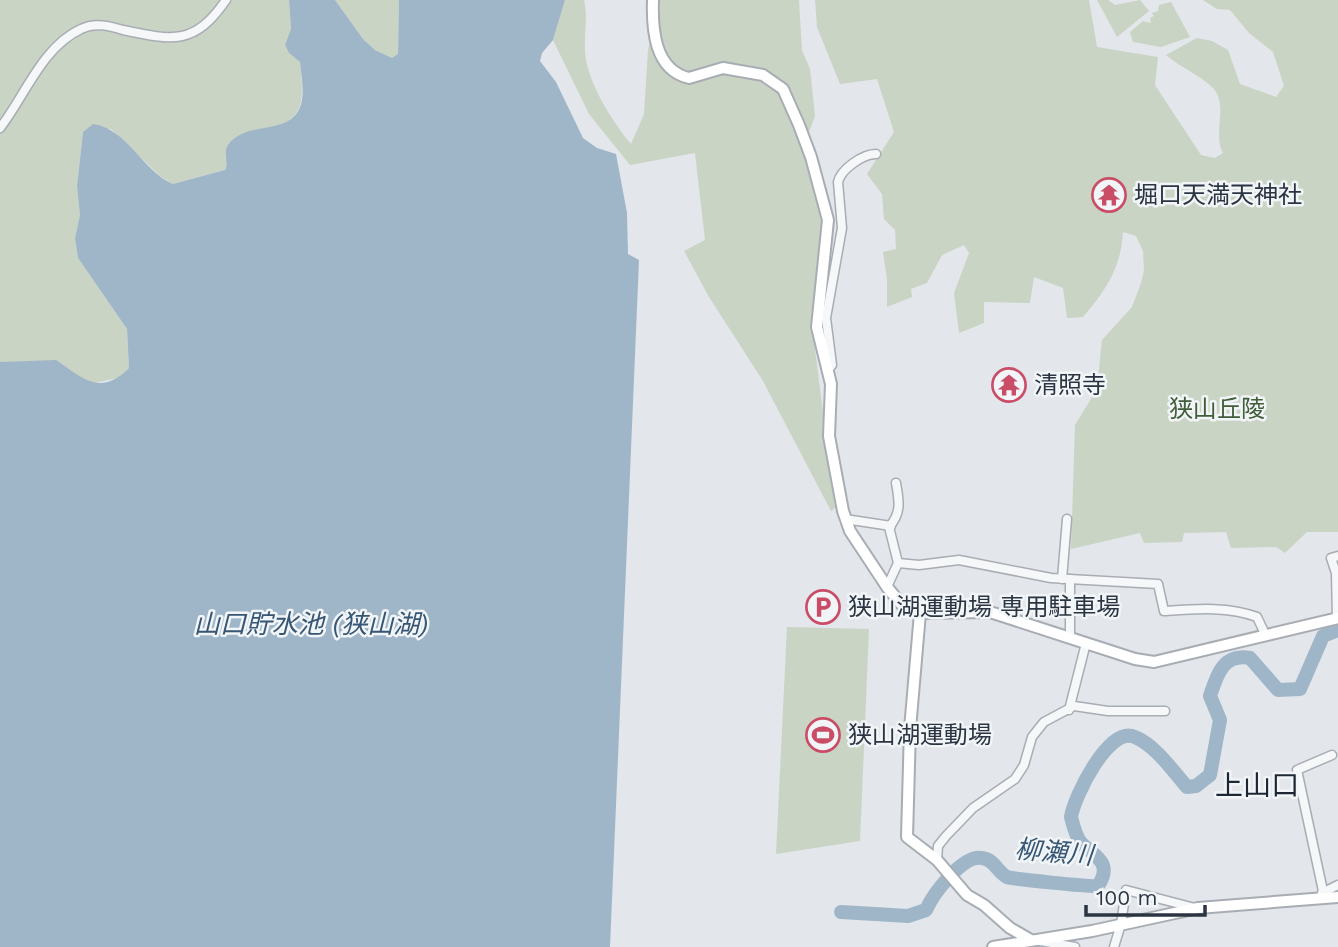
<svg xmlns="http://www.w3.org/2000/svg" width="1338" height="947" viewBox="0 0 1338 947" font-family="'Work Sans','Noto Sans JP',sans-serif">
<rect width="100%" height="100%" fill="#e3e6ea"/>
<g fill="#c9d4c4">
<path d="M0 0H289L291 29 285 45 289 53 300 62C303 97 308 122 265 129 253 131 243 132 233 139L225 170 173 184 161 177 111 129 83 132 77 186 80 215 75 238 78 258 127 329 129 368 118 378 94 383 79 378 68 368 0 362Z"/>
<polygon points="335,0 399,0 398,54 392,58 375,50 363,39"/>
<path d="M565 0H584C588 18 584 32 585 50 586 81 612 121 631 144L644 114 648 50 658 0H799L802 50 810 69 815 116 809 132 821 185 825 233 811 317 835 508 831 511 763 381 709 297 684 251 705 240 695 153 630 165 589 114 553 40Z"/>
<path d="M815 0H1089L1097 47 1158 57 1155 85 1201 155 1215 158 1223 153C1212 134 1229 105 1213 88 1200 75 1180 67 1166 55L1197 38 1212 41 1228 50 1240 84 1276 97 1284 86 1273 52 1249 33 1230 10 1217 9 1203 0H1338V532H1307L1285 553 1276 547 1231 548 1226 532 1184 533 1182 542 1144 543 1140 533 1071 549 1075 425 1097 389 1102 340 1132 307 1141 283 1144 271 1143 251 1136 236 1123 232C1121 268 1106 290 1083 317L1067 318 1063 288 1034 277 1030 303 984 302V323L959 333 954 293 969 253 964 245 942 255 927 283 911 289 912 297 887 307V279L883 252 896 249 895 230 884 219 882 194 867 174 894 132 877 79 840 84 817 27Z"/>
<polygon points="1097,0 1108,0 1115,5 1140,0 1149,11 1117,37"/>
<polygon points="1171,2 1190,37 1161,47 1133,42 1130,32 1143,21 1151,23 1150,18 1154,16 1152,13 1158,11 1159,5"/>
<polygon points="787,627 869,629 860,841 776,854"/>
</g>
<path fill="#9fb6c9" d="M289 0H335L363 39 375 50 392 58 398 54 399 0H565L553 40 542 53 540 61 556 82 583 138 597 148 616 154 627 213 628 254 639 260 610 947H0V362L56 360C83 378 100 397 129 368L127 329 78 258 75 238 80 215 77 186 83 132 93 124C128 129 142 171 173 184L225 170C229 162 223 152 228 145 247 118 295 139 302 100 304 88 301 74 300 62L289 53 285 45 291 29Z"/>
<g fill="none" stroke-linecap="round" stroke-linejoin="round">
<path stroke="#9fb6c9" stroke-width="14" d="M841 912 908 916 926 910C933 894 963 854 982 858 995 860 997 872 1007 877 1013 879 1090 887 1098 886 1113 863 1096 857 1082 844 1076 838 1073 825 1071 817 1074 797 1109 725 1135 737 1156 746 1172 770 1187 787L1196 786 1210 775 1220 720 1210 696C1217 675 1223 653 1250 658L1278 690 1300 689 1323 636 1338 630"/>
<g stroke="#a8adb4" stroke-width="11">
<g id="street">
<path d="M0 128C25 96 42 47 81 29 95 22 110 26 123 30 174 41 195 45 226 0"/>
<path d="M827 371 832 365 826 318 842 228 838 182C841 169 863 154 876 154"/>
<polyline points="845,519 891,526"/>
<path d="M898 563 919 565 959 560 1051 578 1158 584 1164 611C1194 609 1228 606 1257 617L1266 636"/>
<polyline points="1062,579 1067,519"/>
<path d="M887 587 898 563 889 527C902 513 899 500 896 483"/>
<polyline points="1337,619 1336,573 1331,558 1338,556"/>
<polyline points="1070,638 1070,579"/>
<polyline points="1069,710 1086,643"/>
<polyline points="937,860 938,846 946,836 973,808 1015,779 1024,765 1032,737 1044,722 1074,706 1108,711 1165,711"/>
<polyline points="1323,891 1297,770 1332,755"/>
<polyline points="1322,893 1338,885"/>
<polyline points="1040,941 1075,947"/>
<polyline points="1114,947 1121,924 1126,890 1195,908"/>
</g>
</g>
<g stroke="#a8adb4" stroke-width="14">
<g id="secondary">
<path d="M653 0C652 28 654 70 689 78L723 68 763 75 783 89 799 125 811 157 828 220 817 327 831 384 829 436 843 511 850 531 887 587 901 604 920 613 990 612 1135 659 1154 662 1338 618"/>
<polyline points="920,613 910,729 907,837 937,860 967,895 984,905 1010,928 1031,940"/>
<polyline points="993,947 1092,931 1198,908 1338,897"/>
</g>
</g>
<use href="#street" stroke="#f5f7f9" stroke-width="8"/>
<use href="#secondary" stroke="#fff" stroke-width="10"/>
</g>
<defs>
<g id="temple-ring" transform="scale(1.75)"><circle r="9.5" fill="#f2f5f8" stroke="#ca4d67" stroke-width="1.5"/><path d="M0-6L5-2H3V0L6.5 2.5H4V6H1.5V3h-3V6H-4V2.5H-6.5L-3 0V-2H-5Z" fill="#ca4d67"/></g>
<g id="parking-ring" transform="scale(1.75)"><circle r="9.5" fill="#f2f5f8" stroke="#ca4d67" stroke-width="1.5"/><path d="M-3.5-5.5H1a3.5 3.5 0 0 1 0 7H-1V5.5H-3.5ZM-1-3.4V-.6H.8a1.4 1.4 0 0 0 0-2.8Z" fill="#ca4d67"/></g>
<g id="stadium-ring" transform="scale(1.75)"><circle r="9.5" fill="#f2f5f8" stroke="#ca4d67" stroke-width="1.5"/><path d="M0-5a6.5 5 0 1 0 0 10a6.5 5 0 1 0 0-10ZM-3.5-1.8h7v3.6h-7Z" fill="#ca4d67"/></g>
</defs>
<g fill-rule="evenodd">
<use href="#temple-ring" x="1109" y="195"/>
<use href="#temple-ring" x="1009" y="385"/>
<use href="#parking-ring" x="823" y="607"/>
<use href="#stadium-ring" x="823" y="735"/>
</g>
<g text-anchor="middle" dominant-baseline="central" stroke-width="5" stroke-linejoin="round" paint-order="stroke">
<g font-size="24" fill="#2b3542" stroke="#f2f5f8" text-anchor="start">
<text x="1134" y="195">堀口天満天神社</text>
<text x="1034" y="385">清照寺</text>
<text x="848" y="607">狭山湖運動場 専用駐車場</text>
<text x="848" y="735">狭山湖運動場</text>
</g>
<g font-size="24" fill="#425d39" stroke="#f2f5f8">
<text x="1217" y="409">狭山丘陵</text>
</g>
<g font-size="26" font-style="italic" fill="#365674" stroke="#f2f5f8">
<text x="311" y="624">山口貯水池 (狭山湖)</text>
<text transform="translate(1054 852) rotate(5)">柳瀬川</text>
</g>
<g font-size="28" fill="#1d2633" stroke="#f2f5f8">
<text x="1257" y="785">上山口</text>
</g>
</g>
<path d="M1086 905v10h119v-10" fill="none" stroke="#2b3542" stroke-width="3.5"/>
<text x="1096" y="905" font-size="21" fill="#2b3542" stroke="#f2f5f8" stroke-width="5" paint-order="stroke">100 m</text>
</svg>
